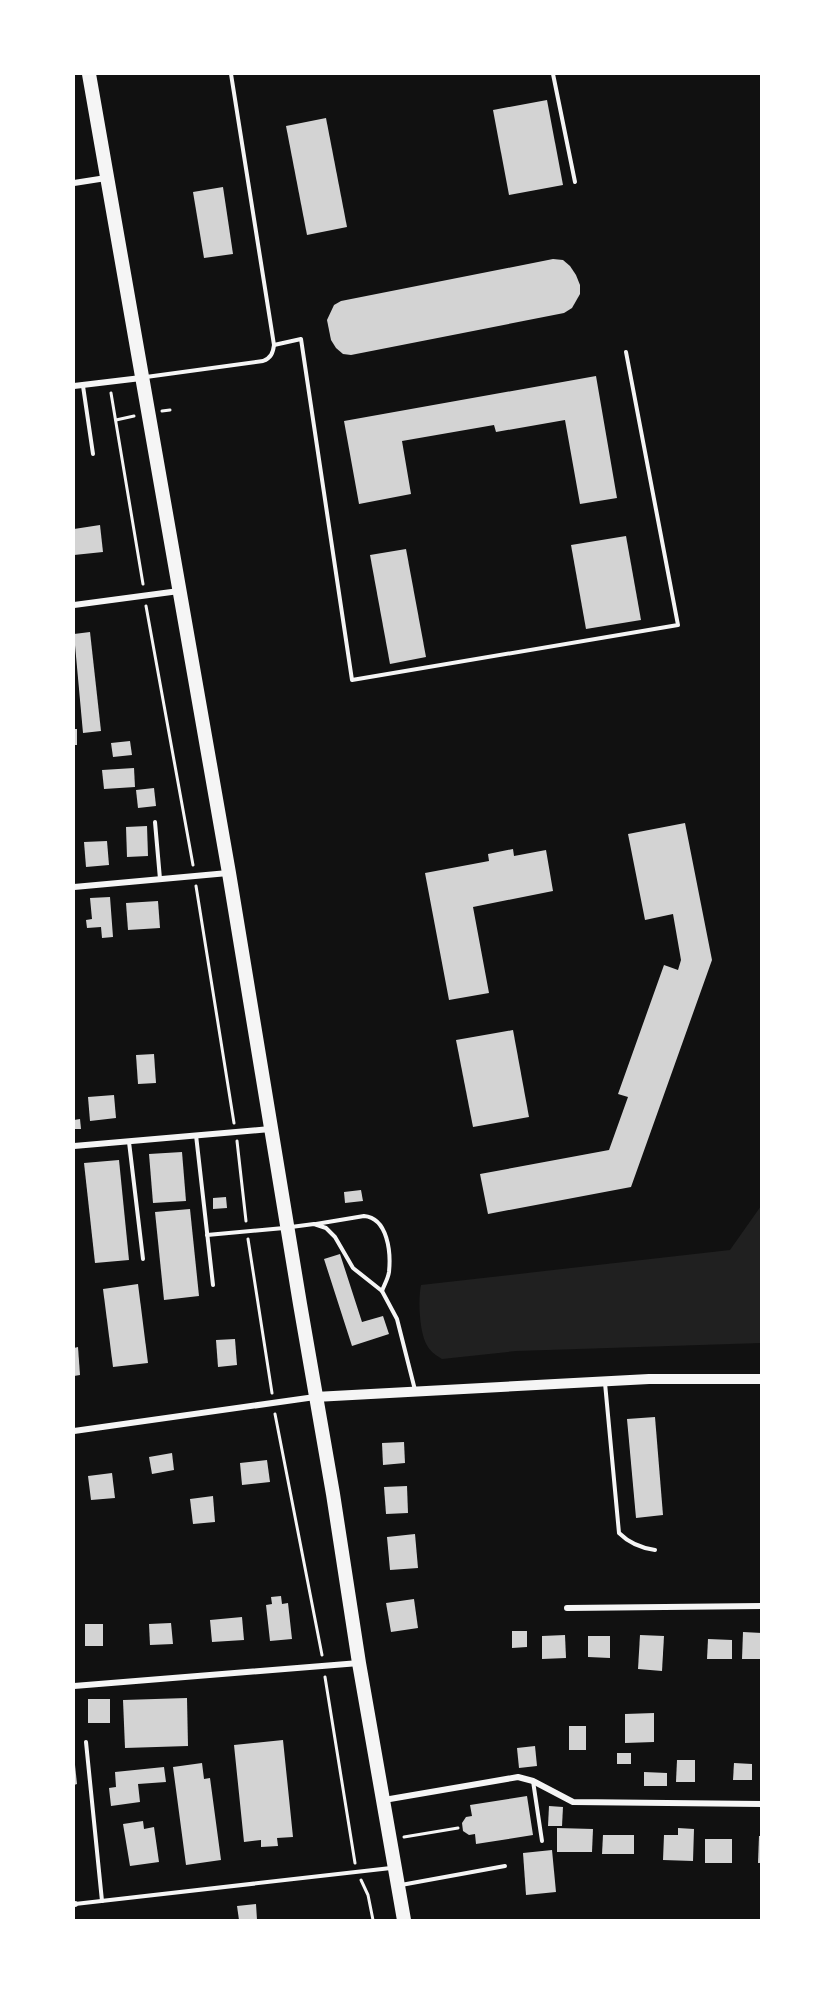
<svg xmlns="http://www.w3.org/2000/svg" width="835" height="1994" viewBox="0 0 835 1994" font-family="'PT Sans',sans-serif">
<rect width="100%" height="100%" fill="#111"/>
<path fill="#202020" d="M761 1206V1343L516 1351 442 1359C437 1356 431 1352 428 1347 419 1334 418 1299 421 1285L730 1250Z"/>
<g fill="#d3d3d3">
<polygon points="547,100 563,185 509,195 493,110"/>
<polygon points="326,118 347,227 307,235 286,126"/>
<polygon points="223,187 233,254 204,258 193,192"/>
<polygon points="553,259 563,260 570,266 576,275 580,285 580,294 572,308 564,313 351,355 343,354 336,348 331,340 327,320 334,305 341,301"/>
<polygon points="596,376 617,498 580,504 565,420 496,432 494,425 402,441 411,494 359,504 344,421"/>
<polygon points="100,525 103,552 74,555 74,529"/>
<polygon points="626,536 641,620 586,629 571,545"/>
<polygon points="406,549 426,657 390,664 370,555"/>
<polygon points="90,632 101,731 83,733 74,634"/>
<rect x="74" y="729" width="3" height="16"/>
<polygon points="130,741 132,755 113,757 111,743"/>
<polygon points="134,768 135,787 104,789 102,770"/>
<polygon points="154,788 156,806 138,808 136,790"/>
<polygon points="685,823 712,960 631,1187 488,1214 480,1174 609,1150 628,1097 618,1094 664,965 678,970 681,960 673,914 645,920 628,834"/>
<polygon points="147,826 148,856 127,857 126,827"/>
<polygon points="107,841 109,865 86,867 84,842"/>
<polygon points="513,849 514,856 546,850 553,891 473,907 489,993 449,1000 425,873 489,861 488,854"/>
<polygon points="110,897 113,937 102,938 101,927 87,928 86,920 92,919 90,898"/>
<polygon points="158,901 160,928 128,930 126,903"/>
<polygon points="513,1030 529,1117 473,1127 456,1040"/>
<polygon points="154,1054 156,1083 138,1084 136,1055"/>
<polygon points="114,1095 116,1118 90,1121 88,1097"/>
<polygon points="80,1119 81,1129 74,1129 74,1120"/>
<polygon points="182,1152 186,1201 153,1203 149,1154"/>
<polygon points="119,1160 129,1260 95,1263 84,1163"/>
<polygon points="361,1190 363,1201 345,1203 344,1192"/>
<polygon points="226,1197 227,1208 213,1209 213,1198"/>
<polygon points="190,1209 199,1296 164,1300 155,1212"/>
<polygon points="340,1254 362,1322 383,1316 389,1334 352,1346 324,1259"/>
<polygon points="138,1284 148,1363 113,1367 103,1289"/>
<polygon points="235,1339 237,1365 218,1367 216,1340"/>
<polygon points="78,1347 80,1375 74,1376 74,1348"/>
<polygon points="655,1417 663,1515 636,1518 627,1419"/>
<polygon points="404,1442 405,1463 383,1465 382,1443"/>
<polygon points="172,1453 174,1470 152,1474 149,1457"/>
<polygon points="267,1460 270,1482 242,1485 240,1463"/>
<polygon points="112,1473 115,1498 91,1500 88,1476"/>
<polygon points="407,1486 408,1513 386,1514 384,1487"/>
<polygon points="213,1496 215,1522 193,1524 190,1499"/>
<polygon points="415,1534 418,1568 390,1570 387,1537"/>
<polygon points="281,1596 282,1604 288,1603 292,1639 270,1641 266,1605 272,1604 271,1597"/>
<polygon points="414,1599 418,1628 391,1632 386,1603"/>
<polygon points="242,1617 244,1640 212,1642 210,1620"/>
<polygon points="171,1623 173,1644 150,1645 149,1624"/>
<rect x="85" y="1624" width="18" height="22"/>
<polygon points="512,1631 527,1631 527,1647 512,1648"/>
<polygon points="743,1632 762,1633 762,1659 742,1659"/>
<polygon points="565,1635 566,1658 542,1659 542,1636"/>
<polygon points="640,1635 664,1636 662,1671 638,1669"/>
<polygon points="588,1636 610,1636 610,1658 588,1657"/>
<polygon points="708,1639 732,1640 732,1659 707,1659"/>
<polygon points="187,1698 188,1746 125,1748 123,1700"/>
<rect x="88" y="1699" width="22" height="24"/>
<polygon points="654,1713 654,1742 625,1743 625,1714"/>
<rect x="569" y="1726" width="17" height="24"/>
<polygon points="283,1740 293,1837 277,1838 278,1846 261,1847 261,1840 244,1842 234,1745"/>
<polygon points="535,1746 537,1766 519,1768 517,1748"/>
<rect x="617" y="1753" width="14" height="11"/>
<polygon points="677,1760 695,1760 695,1782 676,1782"/>
<polygon points="202,1763 204,1779 210,1778 221,1860 186,1865 173,1767"/>
<polygon points="734,1763 752,1764 752,1780 733,1780"/>
<polygon points="74,1765 75,1765 77,1784 74,1785"/>
<polygon points="164,1767 166,1782 138,1784 140,1802 111,1806 109,1788 116,1787 115,1772"/>
<polygon points="644,1772 667,1773 667,1786 644,1786"/>
<polygon points="527,1796 533,1835 476,1844 475,1834 469,1835 463,1831 462,1823 466,1817 472,1816 470,1805"/>
<polygon points="549,1806 563,1807 562,1826 548,1826"/>
<polygon points="143,1821 144,1829 154,1827 159,1862 130,1866 123,1824"/>
<polygon points="557,1828 593,1829 592,1852 557,1852"/>
<polygon points="678,1828 694,1829 693,1861 663,1860 664,1835 678,1835"/>
<polygon points="603,1835 634,1835 634,1854 602,1854"/>
<polygon points="759,1836 762,1836 762,1863 758,1863"/>
<rect x="705" y="1839" width="27" height="24"/>
<polygon points="552,1850 556,1892 526,1895 523,1853"/>
<polygon points="256,1904 257,1920 239,1920 237,1906"/>
</g>
<g fill="none" stroke-linecap="round" stroke-linejoin="round">
<g stroke="#f5f5f5" stroke-width="3">
<polyline points="111,393 143,584"/>
<polyline points="162,411 170,410"/>
<polyline points="116,420 134,416"/>
<polyline points="146,606 193,865"/>
<polyline points="196,886 234,1123"/>
<polyline points="237,1141 246,1221"/>
<polyline points="248,1239 272,1393"/>
<polyline points="275,1414 322,1655"/>
<polyline points="325,1677 355,1863"/>
<polyline points="404,1837 458,1828"/>
<polyline points="361,1880 368,1895 373,1920"/>
</g>
<g stroke="#f5f5f5" stroke-width="4">
<polyline points="553,74 575,182"/>
<polyline points="274,345 301,339 352,680 678,625 626,352"/>
<path d="M146 377 263 361C271 358 273 353 274 345L231 74"/>
<polyline points="83,386 93,454"/>
<polyline points="155,822 160,879"/>
<polyline points="196,1135 213,1285"/>
<polyline points="129,1142 143,1259"/>
<path d="M316 1224 364 1216C388 1218 391 1253 389 1272 388 1279 384 1285 382 1291"/>
<polyline points="291,1227 314,1224 326,1228 335,1237 353,1268 382,1291 397,1319 415,1390"/>
<polyline points="207,1235 284,1228"/>
<path d="M605 1383 619 1533C629 1543 641 1548 655 1550"/>
<polyline points="86,1742 102,1901"/>
<polyline points="533,1781 542,1841"/>
<polyline points="401,1885 505,1866"/>
<polyline points="75,1904 391,1868"/>
</g>
<g stroke="#f5f5f5" stroke-width="6">
<polyline points="74,183 106,178"/>
<polyline points="74,386 141,378"/>
<polyline points="74,605 179,591"/>
<polyline points="74,887 228,873"/>
<polyline points="74,1146 270,1129"/>
<polyline points="74,1431 315,1397"/>
<polyline points="567,1608 762,1606"/>
<polyline points="74,1686 359,1663"/>
<polyline points="384,1800 518,1777 533,1781 573,1802 762,1804"/>
<polyline points="74,1904 75,1904"/>
</g>
<polyline stroke="#f5f5f5" stroke-width="10" points="315,1397 649,1379 762,1379"/>
<polyline stroke="#f5f5f5" stroke-width="14" points="89,74 229,873 300,1304 333,1494 359,1663 404,1920"/>
</g>
<rect width="835" height="1994" fill="none" stroke="#ffffff" stroke-width="150"/>
</svg>
